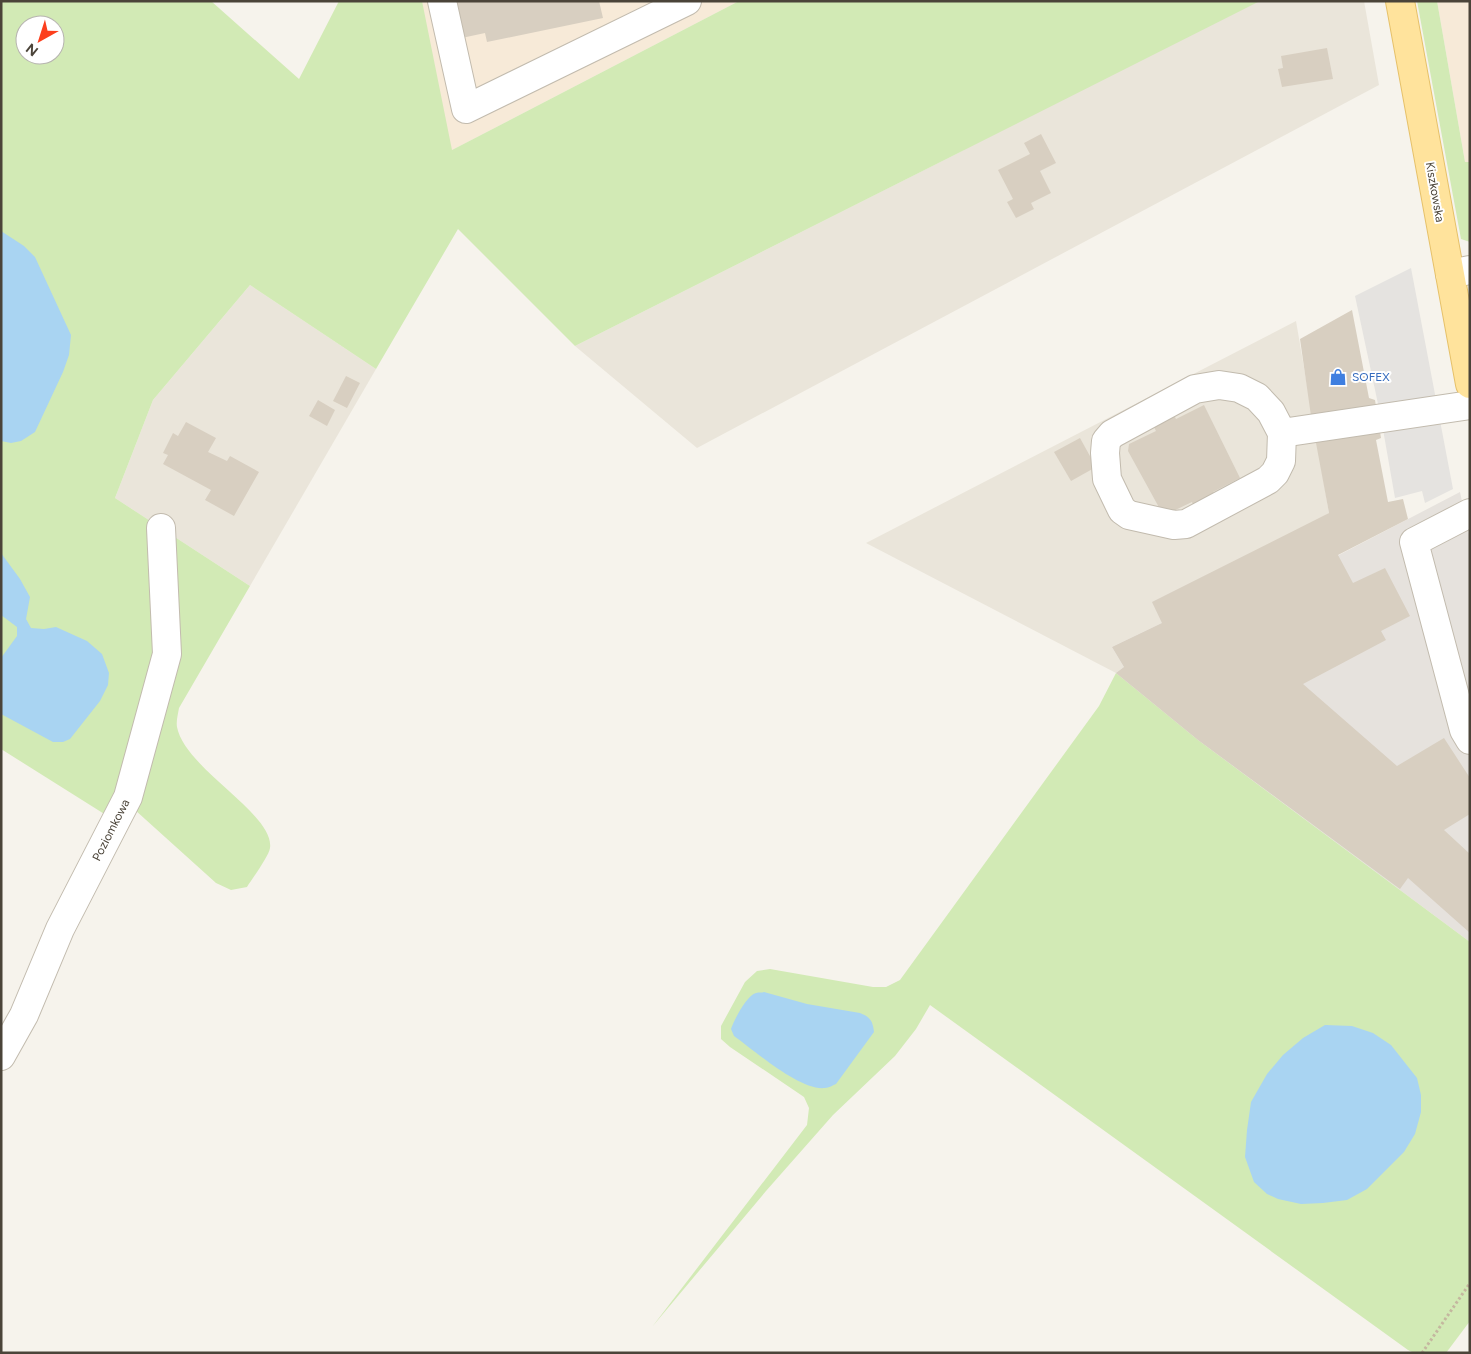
<svg xmlns="http://www.w3.org/2000/svg" width="1471" height="1354" viewBox="0 0 1471 1354" font-family="Figtree,sans-serif">
<rect width="100%" height="100%" fill="#f6f3ec"/>
<g fill="#eae5da">
<polygon points="996,1 1364,1 1379,85 697,448 575,346 964,150"/>
<polygon points="250,285 376,369 250,586 115,498 153,400"/>
<polygon points="1296,321 1329,513 1162,623 1112,647 1124,667 1116,673 866,543"/>
</g>
<g fill="#f7ead8">
<polygon points="339,1 739,1 404,175"/>
<polygon points="1437,1 1470,1 1470,162 1465,162"/>
</g>
<polygon fill="#e6e2dd" points="1460,492 1470,539 1470,942 1198,740 1116,673 1124,667 1112,647 1162,623 1152,602 1297,530 1316,567"/>
<g fill="#d2eab5" fill-rule="evenodd">
<path d="M1 1H211L299 79 339 1H422L452 150 739 1H1260L575 346 458 229 376 369 250 285 153 400 115 498 250 586 179 708C178 714 176 721 177 727 185 769 275 814 270 848 269 856 252 879 247 887L231 890 216 883 135 810 125 827 1 749ZM25 25H55V55H25Z"/>
<polygon points="1417,1 1437,1 1465,162 1470,162 1470,242 1461,239"/>
<polygon points="1116,673 1198,740 1470,942 1470,1321 1446,1353 1414,1353 1408,1350 930,1005 916,1029 895,1056 833,1115 766,1191 652,1327 807,1125 809,1108 804,1097 730,1047 721,1039 721,1026 745,982 757,971 770,969 873,987 886,987 900,980 1099,706"/>
</g>
<polygon fill="#e5e3e0" points="1411,268 1453,489 1425,503 1422,491 1395,498 1381,418 1355,296"/>
<g fill="#a9d4f2">
<polygon points="1,231 24,246 35,257 71,335 69,355 63,372 35,432 21,441 11,443 1,441"/>
<polygon points="1,553 20,579 30,597 26,619 31,628 44,629 56,627 87,641 102,654 109,673 108,685 100,701 70,739 63,742 53,742 1,714 1,658 17,636 17,627 1,615"/>
<path d="M764 992 807 1004 860 1013C870 1017 873 1021 874 1032L836 1084C833 1085 829 1088 825 1088 800 1091 755 1051 734 1036L731 1029C734 1020 747 995 756 993 759 992 762 993 764 992Z"/>
<polygon points="1325,1025 1352,1026 1373,1033 1391,1045 1417,1078 1421,1095 1421,1112 1415,1134 1404,1152 1367,1189 1347,1200 1323,1203 1301,1204 1278,1199 1267,1194 1254,1182 1245,1157 1247,1130 1251,1102 1267,1074 1283,1055 1303,1038"/>
</g>
<g fill="#d8cfc1">
<polygon points="449,1 599,1 603,18 487,42 485,33 457,39"/>
<polygon points="1327,48 1333,79 1282,87 1278,69 1283,68 1281,56"/>
<polygon points="1041,134 1056,163 1040,171 1051,193 1031,203 1034,209 1016,218 1007,202 1013,199 998,170 1030,154 1024,143"/>
<polygon points="1352,310 1369,398 1375,400 1381,438 1376,440 1388,502 1403,499 1408,519 1338,555 1353,583 1385,568 1410,616 1381,631 1386,640 1303,684 1397,766 1444,738 1470,778 1470,814 1444,830 1470,854 1470,933 1408,878 1400,889 1198,740 1116,673 1124,667 1112,647 1162,623 1152,602 1329,513 1311,416 1300,339"/>
<polygon points="346,376 360,383 347,408 333,401"/>
<polygon points="318,400 335,410 327,426 309,416"/>
<polygon points="1204,405 1240,478 1213,492 1217,499 1195,510 1192,502 1167,514 1161,511 1128,451 1129,444 1156,431 1151,421 1172,411 1176,419"/>
<polygon points="186,422 216,438 208,452 227,461 230,456 259,472 234,516 205,500 211,490 163,464 168,455 163,453 173,433 178,436"/>
<polygon points="1080,438 1096,467 1071,481 1054,452"/>
</g>
<g fill="none" stroke-linecap="round" stroke-linejoin="round">
<g stroke="#c2bbae" stroke-width="30">
<g id="minor">
<polyline points="442,1 466,109 687,1"/>
<polyline points="1450,274 1470,270"/>
<polygon points="1219,385 1239,388 1257,397 1271,412 1282,433 1281,461 1275,473 1268,480 1186,524 1174,525 1129,515 1122,510 1107,479 1105,453 1106,441 1112,434 1195,389"/>
<polyline points="1282,433 1470,405"/>
<polyline points="1470,513 1414,542 1464,730 1470,740"/>
<polyline points="1,1056 24,1015 60,929 128,797 167,654 161,528"/>
</g>
</g>
<g stroke="#e6c16a" stroke-width="30">
<polyline id="major" points="1400,1 1470,384"/>
</g>
<polyline stroke="#c4b79f" stroke-width="3" stroke-dasharray="2.5 2.5" stroke-linecap="butt" points="1422,1353 1470,1283"/>
<use href="#minor" stroke="#fff" stroke-width="28"/>
<use href="#major" stroke="#ffe39c" stroke-width="28"/>
</g>
<defs>
<g id="shop-bare" transform="scale(1.35)"><path d="M-5-2.5h2.3a2.7 3.5 0 0 1 5.4 0H5L5.5 6h-11ZM-1.5-2.5h3a1.5 2.3 0 0 0-3 0Z" fill="#3f7fe0" stroke="#fff" stroke-width="2.5" paint-order="stroke"/></g>
</defs>
<g fill-rule="evenodd">
<use href="#shop-bare" x="1338" y="377"/>
</g>
<g text-anchor="middle" dominant-baseline="central" stroke-width="4" stroke-linejoin="round" paint-order="stroke">
<g font-size="12" fill="#4b4439" stroke="#fff">
<text transform="translate(1435 192) rotate(80)">Kiszkowska</text>
<text transform="translate(111 830) rotate(-63)">Poziomkowa</text>
</g>
<g font-size="12" fill="#366cbe" stroke="#fff" text-anchor="start">
<text x="1352" y="377">SOFEX</text>
</g>
</g>
<rect width="1471" height="1354" fill="none" stroke="#4b4439" stroke-width="5"/>
<g transform="translate(40 40) rotate(219)"><circle r="24" fill="#ffffff" stroke="#b7b4b0"/>
<path d="M0-4L9 19L0 12L-9 19Z" fill="#fc3f1d"/>
<text y="-8" font-size="14" font-weight="bold" text-anchor="middle" fill="#4b4439">N</text>
</g>
</svg>
